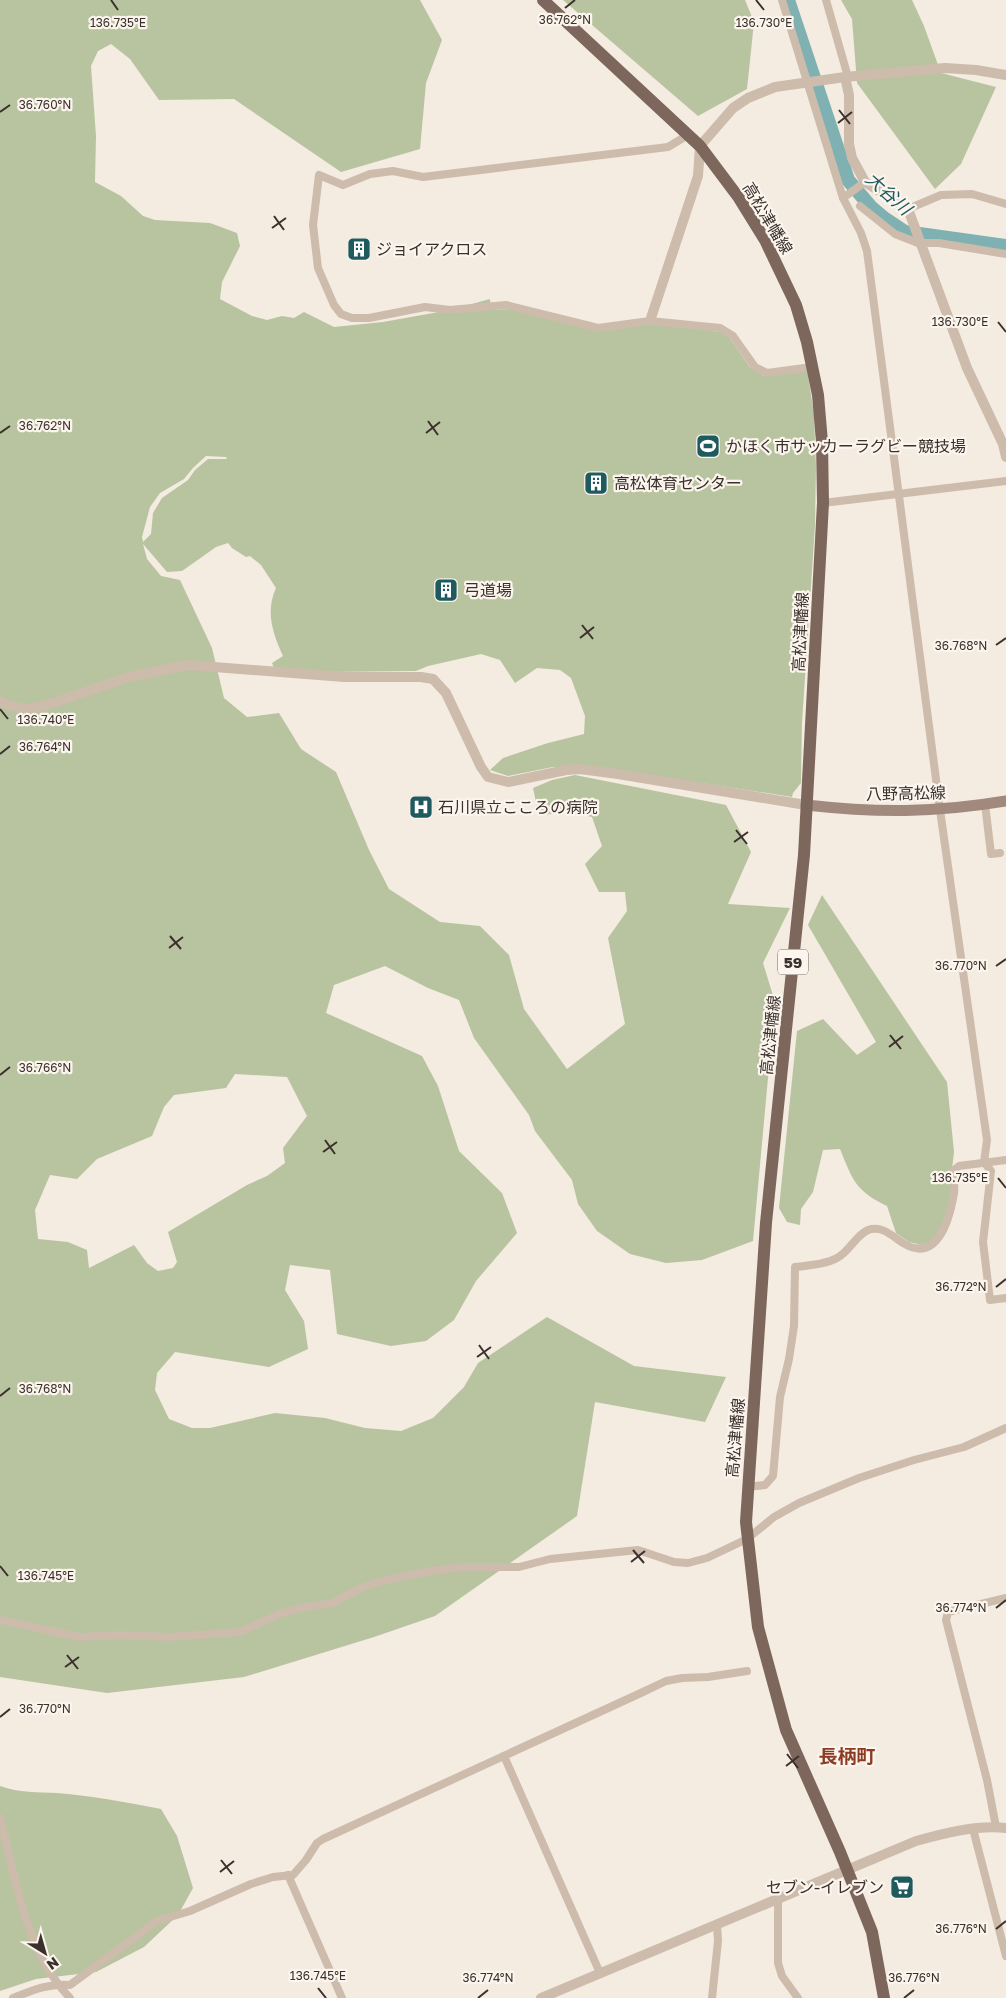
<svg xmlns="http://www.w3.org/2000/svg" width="1006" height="1998" viewBox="0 0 1006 1998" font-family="'Golos Text','Noto Sans JP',sans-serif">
<rect width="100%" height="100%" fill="#f4ebe1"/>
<g fill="#b8c4a0" fill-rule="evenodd">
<path d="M0 0H420L442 40 426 83 420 149 341 172 234 99 159 100 130 59 111 44 98 51 91 66 96 136 95 182 121 196 143 216 155 220 210 223 237 233 240 246 222 282 220 299 252 316 267 320 282 316 294 318 304 312 334 327 383 322 450 310 490 299 491 310 510 309 597 331 643 324 675 325 726 333 750 367 764 376 807 369 814 414 816 467 815 525 802 723 801 783 793 793 792 797 604 768 553 767 508 776 490 770 503 758 548 743 584 734 585 716 571 678 560 670 537 668 515 683 500 660 481 654 428 666 416 671 329 672 274 668 272 663 283 656C273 634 265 612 276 588L261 565 250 556 246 557 232 548 228 543 216 547 182 571 167 572 143 544 147 559 161 576 180 580 212 648 224 698 247 717 279 713 301 749 336 772 369 850 389 889 440 922 480 926 509 955 524 1009 567 1069 625 1024 608 938 627 911 625 892H599L585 864 602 846 592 817 566 811 539 816 533 788 552 780 575 775 726 805 751 852 728 904 790 908 763 963 775 1002 753 1241 702 1260 666 1263 630 1254 597 1231 578 1204 572 1180 535 1131 529 1115 474 1038 459 1000 428 988 385 966 334 985 326 1013 422 1056 438 1086 459 1151 502 1193 517 1233 476 1281 454 1320 426 1341 391 1346 337 1334 330 1270 290 1265 285 1290 304 1321 308 1349 269 1367 175 1352 157 1373 155 1390 169 1419 192 1428H210L275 1413 325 1418 365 1428 401 1431 433 1418 464 1387 478 1363 547 1317 634 1366 726 1377 705 1422 595 1402 577 1516 435 1616 374 1637 244 1677 107 1693 0 1677ZM206 456 226 457 227 459H208L195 470 188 480 162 498 153 513 151 534 143 542 142 537 150 507 160 493 184 479 193 468ZM235 1074 287 1077 307 1116 283 1148 285 1163 267 1176 247 1185 168 1232 177 1262 173 1268 158 1271 147 1263 134 1245 89 1268 87 1250 68 1242 38 1239 35 1210 50 1175 77 1179 97 1159 152 1136 164 1107 174 1095 226 1088Z"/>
<polygon points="563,0 745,0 754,22 747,89 698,116"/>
<polygon points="841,0 912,0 924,26 941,73 996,87 961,164 935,189 857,83 852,19"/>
<path d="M822 895 947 1082 954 1152 951 1178V1197L943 1227 934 1240 922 1245 909 1242 896 1233 887 1206C856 1191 853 1181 840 1149L823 1150 813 1192 801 1209 800 1225 787 1222 779 1208 797 1031 823 1019 857 1055 876 1042 808 925Z"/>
<path d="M0 1786C20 1793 37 1792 57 1793 92 1796 126 1802 161 1809L177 1836 193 1888 178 1915 144 1947 96 1972 36 1979 0 1991Z"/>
</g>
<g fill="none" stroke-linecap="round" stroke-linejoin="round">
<polyline stroke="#7fb0b2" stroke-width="14" points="788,0 848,180 871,207 884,218 905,232 1006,246"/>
<g stroke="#cdbbac" stroke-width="8">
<polyline points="782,0 843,198"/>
<polyline points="826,0 848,77"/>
<polyline points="688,135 668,147 423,177 393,171 370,174 343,185 319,175 313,225 318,268 334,305 341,314 352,318 369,318 425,307 450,310 506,305 598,328 650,321 720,328 733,336 755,367 767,373 812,367"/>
<polyline points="865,182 843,198 861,233 867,251 940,810 987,1140 984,1162 991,1171 983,1242 990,1300 1006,1298"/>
<polyline points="860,206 895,234 918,243 939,243 1006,254"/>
<polyline points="908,209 941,195 972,194 1006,204"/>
<polyline points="823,503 1006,481"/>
<polyline points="985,804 991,854 1000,853"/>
<path d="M747 1487 765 1485 773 1476 780 1397 789 1359 794 1326 795 1267C806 1266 827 1264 837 1258 849 1252 856 1235 868 1230 882 1225 892 1236 903 1243 938 1265 950 1217 954 1193 955 1185 953 1177 954 1170L959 1166 1006 1160"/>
<polyline points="0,1620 79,1637 117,1635 169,1637 240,1632 279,1614 302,1608 332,1603 363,1587 381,1581 430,1571 462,1567 519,1567 550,1559 638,1550 674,1562 688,1563 707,1558 747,1539 774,1517 799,1503 859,1478 914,1460 964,1447 1006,1428"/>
<polyline points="504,1756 600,1973"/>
<path d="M0 1818C16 1879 25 1951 70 1998"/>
<polyline points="996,1827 987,1780 946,1620 948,1612 1006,1598"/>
<polyline points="973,1829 1006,1956"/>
<polyline points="288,1875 342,1998"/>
<polyline points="778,1899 778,1963 782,1976 798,1998"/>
<path d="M13 1998C33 1990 49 1983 70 1985L157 1921 190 1911 251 1884 273 1877 293 1875 306 1860 317 1843 323 1839 643 1692 666 1681 682 1678 708 1677 747 1671"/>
<polyline points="712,1998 718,1941 717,1925"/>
</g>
<g stroke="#cdbbac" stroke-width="10">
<polyline points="845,77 849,95 849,144 852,158 865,182 908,209 967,368 1003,444 1006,457"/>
<polyline points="650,321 698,176 700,146 733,108 748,98 775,87 845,77 945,68 976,70 1006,75"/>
<polyline points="0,701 8,705 25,709 44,706 129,677 188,665 344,677 421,677 433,679 446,693 481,767 488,777 508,782 566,770 580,769 618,774 806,805"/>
<path d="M541 1998 916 1841C945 1833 975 1825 1006 1828"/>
</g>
<path stroke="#a18a7d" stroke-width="11" d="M806 805C878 813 934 813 1006 801"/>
<polyline stroke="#7d675c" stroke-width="12" points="543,0 700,146 739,198 765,240 796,305 807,342 818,395 822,442 823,503 804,855 766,1223 746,1522 758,1627 786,1730 840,1852 872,1932 884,1998"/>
</g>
<path fill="none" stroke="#3b302b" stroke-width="2" d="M111 0 118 10M756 0 764 10M565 8 575 0M839 110 850 124M0 112 10 105M838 123 852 112M274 216 284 230M272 228 286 218M998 322 1006 332M428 421 438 435M0 433 10 426M426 433 440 422M582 625 593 639M580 638 594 627M996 645 1006 638M0 709 8 719M0 754 10 746M736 830 747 844M734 842 748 832M170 936 181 949M169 948 183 937M996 966 1006 959M890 1035 901 1049M889 1047 903 1036M0 1075 10 1067M325 1140 335 1154M323 1152 337 1142M998 1178 1006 1188M996 1287 1006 1279M479 1345 489 1359M477 1357 491 1347M0 1396 10 1388M633 1550 644 1563M631 1562 645 1551M0 1566 8 1576M996 1608 1006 1600M67 1655 78 1669M65 1667 79 1657M0 1717 10 1709M787 1754 798 1768M786 1766 799 1756M221 1860 232 1874M220 1872 234 1861M996 1929 1006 1921M318 1988 326 1998M478 1998 488 1990M904 1998 914 1990"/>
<defs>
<g id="building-square" transform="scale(1.25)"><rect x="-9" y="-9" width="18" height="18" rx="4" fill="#1f5a5e" stroke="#fbf5ee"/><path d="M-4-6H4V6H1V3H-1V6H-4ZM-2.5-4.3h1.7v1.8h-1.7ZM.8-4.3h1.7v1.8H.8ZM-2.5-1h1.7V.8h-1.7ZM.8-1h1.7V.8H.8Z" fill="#fff"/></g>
<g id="stadium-square" transform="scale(1.25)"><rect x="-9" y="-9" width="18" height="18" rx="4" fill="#1f5a5e" stroke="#fbf5ee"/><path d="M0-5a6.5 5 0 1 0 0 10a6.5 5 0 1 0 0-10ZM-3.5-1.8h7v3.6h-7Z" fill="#fff"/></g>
<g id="hospital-square" transform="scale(1.25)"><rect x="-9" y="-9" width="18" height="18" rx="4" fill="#1f5a5e" stroke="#fbf5ee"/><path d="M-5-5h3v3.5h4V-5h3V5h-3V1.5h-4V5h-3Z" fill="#fff"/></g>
<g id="supermarket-square" transform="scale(1.25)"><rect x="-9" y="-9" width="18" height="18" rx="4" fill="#1f5a5e" stroke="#fbf5ee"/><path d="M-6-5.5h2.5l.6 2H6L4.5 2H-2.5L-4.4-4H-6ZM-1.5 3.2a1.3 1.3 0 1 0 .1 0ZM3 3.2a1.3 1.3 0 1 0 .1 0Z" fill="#fff"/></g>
</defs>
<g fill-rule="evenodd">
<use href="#building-square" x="359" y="249"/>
<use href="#stadium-square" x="708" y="446"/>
<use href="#building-square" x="596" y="483"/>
<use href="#building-square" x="446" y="590"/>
<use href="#hospital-square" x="421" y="807"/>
<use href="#supermarket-square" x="902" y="1887"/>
</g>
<g text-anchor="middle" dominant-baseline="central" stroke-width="4.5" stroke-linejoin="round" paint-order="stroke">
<rect fill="#fbf5ee" stroke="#756b66" stroke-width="1" x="778" y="949.5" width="30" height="25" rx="4"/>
<g font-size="15" font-weight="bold" fill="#3b302b">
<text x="793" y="962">59</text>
</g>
<g font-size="16" fill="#3b302b" stroke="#fbf5ee">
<text transform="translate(768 218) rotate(59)">高松津幡線</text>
<text transform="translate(800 632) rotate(-87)">高松津幡線</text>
<text transform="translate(906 793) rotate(-1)">八野高松線</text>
<text transform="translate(770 1035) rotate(-84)">高松津幡線</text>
<text transform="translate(735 1438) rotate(-85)">高松津幡線</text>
</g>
<g font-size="16" fill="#3b302b" stroke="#fbf5ee" text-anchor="start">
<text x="376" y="249">ジョイアクロス</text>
<text x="726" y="446">かほく市サッカーラグビー競技場</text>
<text x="614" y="483">高松体育センター</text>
<text x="464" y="590">弓道場</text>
<text x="438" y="807">石川県立こころの病院</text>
<text x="884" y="1887" text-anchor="end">セブン-イレブン</text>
</g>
<g font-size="18" font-style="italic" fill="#1f5a5e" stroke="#fbf5ee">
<text transform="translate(889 193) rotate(42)">大谷川</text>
</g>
<g font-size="19" font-weight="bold" fill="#8c3b22" stroke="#fbf5ee">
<text x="847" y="1755">長柄町</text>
</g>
</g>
<g font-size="12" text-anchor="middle" fill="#3b302b" stroke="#fbf5ee" stroke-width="4.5" stroke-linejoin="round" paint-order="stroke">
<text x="565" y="24">36.762°N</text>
<text x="118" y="27">136.735°E</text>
<text x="764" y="27">136.730°E</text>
<text x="45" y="109">36.760°N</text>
<text x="960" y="326">136.730°E</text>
<text x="45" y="430">36.762°N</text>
<text x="961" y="650">36.768°N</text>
<text x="46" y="724">136.740°E</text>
<text x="45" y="751">36.764°N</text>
<text x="961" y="970">36.770°N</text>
<text x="45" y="1072">36.766°N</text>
<text x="960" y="1182">136.735°E</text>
<text x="961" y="1291">36.772°N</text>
<text x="45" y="1393">36.768°N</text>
<text x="46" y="1580">136.745°E</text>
<text x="961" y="1612">36.774°N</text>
<text x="45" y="1713">36.770°N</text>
<text x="961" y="1933">36.776°N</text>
<text x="318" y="1980">136.745°E</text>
<text x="488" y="1982">36.774°N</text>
<text x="914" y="1982">36.776°N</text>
</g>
<g transform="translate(45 1953) rotate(143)" stroke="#fbf5ee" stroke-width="4" paint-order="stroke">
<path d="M0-4L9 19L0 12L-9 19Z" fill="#3b302b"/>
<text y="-8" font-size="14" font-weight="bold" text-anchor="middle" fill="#3b302b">N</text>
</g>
</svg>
